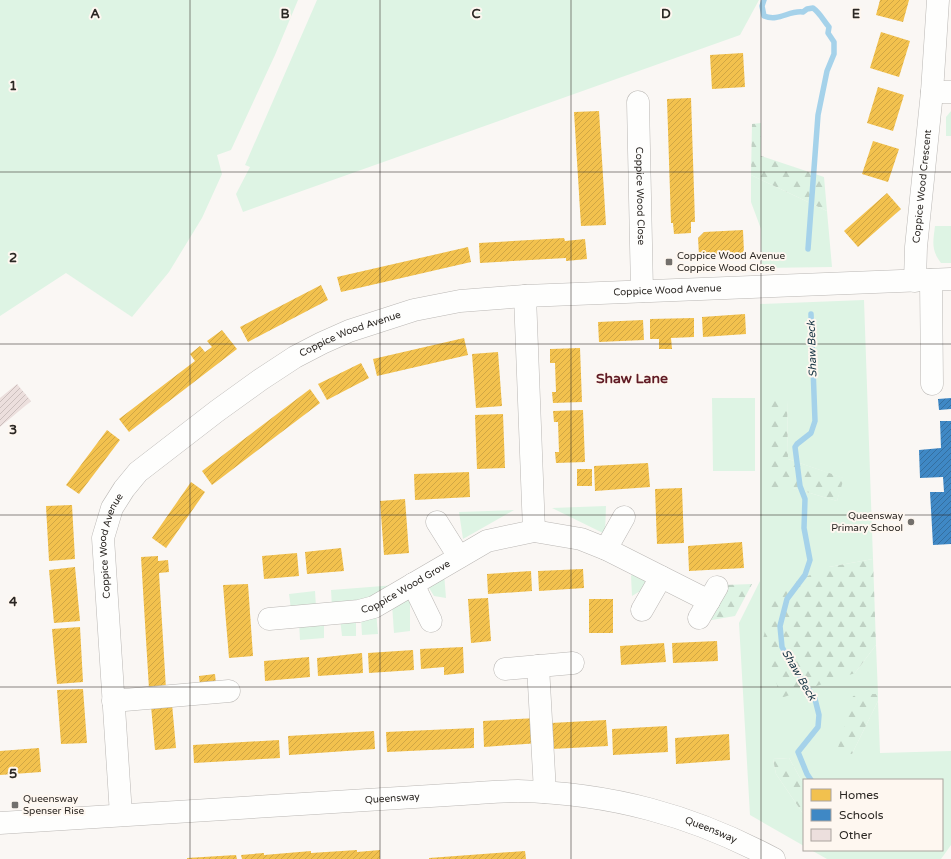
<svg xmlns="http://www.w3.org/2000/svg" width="951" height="859" viewBox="0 0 951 859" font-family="'Varela Round',sans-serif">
<defs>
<pattern id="forest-firs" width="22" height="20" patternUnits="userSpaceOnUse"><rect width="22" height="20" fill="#def4e4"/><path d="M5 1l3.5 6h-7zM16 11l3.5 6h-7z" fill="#bfd1c3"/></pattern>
<pattern id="homes-hatch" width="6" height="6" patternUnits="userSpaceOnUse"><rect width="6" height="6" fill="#f2c14e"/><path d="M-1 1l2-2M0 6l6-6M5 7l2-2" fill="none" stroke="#d0a644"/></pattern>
<pattern id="schools-hatch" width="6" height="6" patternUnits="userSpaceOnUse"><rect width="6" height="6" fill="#3f88c5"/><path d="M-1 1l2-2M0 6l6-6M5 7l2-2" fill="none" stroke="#356fa0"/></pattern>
<pattern id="building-hatch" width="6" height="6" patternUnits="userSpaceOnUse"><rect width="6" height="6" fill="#ecdfdd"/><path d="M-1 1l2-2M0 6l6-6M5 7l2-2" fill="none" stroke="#cbbfbd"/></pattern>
</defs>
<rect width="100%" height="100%" fill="#faf7f4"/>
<g fill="#def4e4" fill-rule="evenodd">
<polygon points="0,0 298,0 275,55 231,150 217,155 222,174 202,218 169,272 132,317 66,273 0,316"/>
<polygon points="317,0 759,0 740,35 243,212 236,194 250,167 245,165"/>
<polygon points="951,111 951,136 946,136 946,117"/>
<polygon points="751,175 827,211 832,267 762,268 761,229 751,202"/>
<path d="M935 226H951V263H941C931 250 933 242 935 226Z"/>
<path d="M864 300 873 559 829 567 855 673 876 645 878 694H867L852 754 878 701 880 753 951 751V845L941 859H827L811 850H942V780H804V785L789 758 773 759 776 774 804 815V846L750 815 739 623 760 581V304ZM787 399 788 459 843 478 837 501 793 488 771 487Z"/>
<polygon points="712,398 755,398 755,471 713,471"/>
<polygon points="606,506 605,534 552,508"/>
<polygon points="514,510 463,539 459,512"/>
<polygon points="634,572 651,581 647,587 632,596 631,576"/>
<polygon points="444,573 446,598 434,596 426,583"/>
<polygon points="396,585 377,596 332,607 331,590"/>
<polygon points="315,591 316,607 291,609 289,594"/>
<polygon points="410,594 410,631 394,633 392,604"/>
<polygon points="376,611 378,634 362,635 361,618"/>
<polygon points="356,617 356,636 342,636 340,618"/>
<polygon points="324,621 324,638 300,640 299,622"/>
</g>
<g fill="url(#forest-firs)">
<polygon points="761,123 761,156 824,177 827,211 751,175 752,124"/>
<polygon points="771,398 787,399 788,459 844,478 837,501 793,488 771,488"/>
<polygon points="873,559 876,645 855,673 781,698 763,639 775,590 829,567"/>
<polygon points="752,584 735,616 706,621 725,585"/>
<polygon points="867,694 878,694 878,701 852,754 837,751 853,696"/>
<polygon points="789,758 804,785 804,815 776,774 773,759"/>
</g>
<g fill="url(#homes-hatch)">
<polygon points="880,0 909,0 903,22 876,15"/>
<polygon points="881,32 910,41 899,77 870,68"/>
<polygon points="743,53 745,87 712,89 710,55"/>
<polygon points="878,87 904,95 893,131 867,123"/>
<polygon points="691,98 695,222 691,222 691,233 674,234 673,223 671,223 667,99"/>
<polygon points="599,111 606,225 581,226 574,112"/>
<polygon points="873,141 899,149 888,182 862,174"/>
<polygon points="887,193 901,209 858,247 844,231"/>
<polygon points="743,230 744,253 699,255 698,238 704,232"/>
<polygon points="564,238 565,241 585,239 587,259 566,261 566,258 480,263 479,243"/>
<polygon points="468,247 471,262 341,292 337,277"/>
<polygon points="321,285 328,300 248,342 240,327"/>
<polygon points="745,314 746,334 703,337 702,317"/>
<polygon points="694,318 694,337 671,338 672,349 659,349 659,339 650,339 650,319"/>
<polygon points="643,320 644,340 599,342 598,322"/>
<polygon points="222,330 237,349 129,432 119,419 195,361 190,354 200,346 205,352 212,347 207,341"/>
<polygon points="464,338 468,355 377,376 373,359"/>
<polygon points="580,348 582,402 553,403 552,392 556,392 555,363 550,363 550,349"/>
<polygon points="498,352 502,406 476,408 472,354"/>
<polygon points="361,363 369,378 327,400 318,384"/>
<polygon points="310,389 320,403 212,485 202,471"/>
<polygon points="583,410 585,462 556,463 555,452 559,452 558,422 554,422 553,411"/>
<polygon points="503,414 505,468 477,469 475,415"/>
<polygon points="107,430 120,440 79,494 66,485"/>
<polygon points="648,463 650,487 595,491 594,466"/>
<rect x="577" y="469" width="15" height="17"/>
<polygon points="469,472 470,497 415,500 414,474"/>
<polygon points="191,482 205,492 166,548 152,538"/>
<polygon points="682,488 684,543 657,544 655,489"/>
<polygon points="405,499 409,553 384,555 380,501"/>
<polygon points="72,505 75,559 49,561 46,506"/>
<polygon points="742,542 744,568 689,571 688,546"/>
<polygon points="341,548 344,571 307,574 305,552"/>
<polygon points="297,553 299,576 264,579 262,556"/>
<polygon points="158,556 158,561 168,560 169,572 159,573 166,689 149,689 141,557"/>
<polygon points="75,567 80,621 54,623 49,570"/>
<polygon points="583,569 584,588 539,591 538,571"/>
<polygon points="531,571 532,591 488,594 487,574"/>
<polygon points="248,584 253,656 229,658 223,585"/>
<polygon points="488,598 491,641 471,643 468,599"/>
<rect x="589" y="599" width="24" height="34"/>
<polygon points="80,627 83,682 57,684 52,629"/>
<polygon points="717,641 718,661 673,663 672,643"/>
<polygon points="664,643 666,662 621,665 620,646"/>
<polygon points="463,647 464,673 444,675 444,667 421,669 420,649"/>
<polygon points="413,650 414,670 369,673 368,653"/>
<polygon points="362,653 363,673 318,676 317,658"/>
<polygon points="309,657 310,677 265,681 264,661"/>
<polygon points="215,674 216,684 200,686 199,676"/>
<polygon points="83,689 87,743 61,744 57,690"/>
<polygon points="172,704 176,748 155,750 151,706"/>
<polygon points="537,718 539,743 484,747 483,721"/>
<polygon points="606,720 608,746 552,749 551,723"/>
<polygon points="667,726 668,752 613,755 612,729"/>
<polygon points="474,728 474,748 387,752 386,732"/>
<polygon points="374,731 375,749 289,755 288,736"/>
<polygon points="729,734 730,760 676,764 675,738"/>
<polygon points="279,740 280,758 194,763 193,745"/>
<polygon points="39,748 41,772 0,775 0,751"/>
<polygon points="357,850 357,852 380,850 380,859 242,859 241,855 264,853 264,855 311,851 311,853"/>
<polygon points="525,851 526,859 429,859 429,858"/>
<polygon points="236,855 237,859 187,859 187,858"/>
</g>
<g fill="url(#schools-hatch)">
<polygon points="951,398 951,409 939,410 938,399"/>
<polygon points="940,421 951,421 951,544 933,545 930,492 944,492 943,477 920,478 919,450 941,448"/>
</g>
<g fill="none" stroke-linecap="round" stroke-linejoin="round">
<g stroke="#a5d2ea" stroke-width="5.5">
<path d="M764 0 762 6 764 16C779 22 789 10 803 12L807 9 813 8C820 13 823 20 829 27L828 33 834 42V54L827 71 818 115 808 249"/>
<polyline points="811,780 807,774 798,752 818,727 819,715 815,699 790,661 782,647 780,626 787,599 805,575 810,560 804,528 805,499 800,486 795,447 797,444 811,433 815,421 811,314"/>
</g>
</g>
<polygon fill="url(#building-hatch)" points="17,384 31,401 0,427 0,398"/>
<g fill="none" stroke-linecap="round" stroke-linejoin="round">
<g stroke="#bab7b4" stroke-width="23">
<g id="minor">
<polyline points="932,92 951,92"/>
<path id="s1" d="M638 102 642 291"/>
<polyline points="931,280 932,384"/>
<path id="s2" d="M915 281 916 247 932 92 938 0"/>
<polyline points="525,296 534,531"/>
<polyline points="437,522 459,557"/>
<polyline points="606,549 624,517"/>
<polyline points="413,584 431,621"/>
<polyline points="642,610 661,577"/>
<polyline points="699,618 717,587"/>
<path id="s3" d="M269 619 359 611 374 607 487 541 534 531 581 539 606 549 709 601"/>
<polyline points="538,666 545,792"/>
<polyline points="505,669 573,663"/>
<polyline points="113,701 229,691"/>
<path id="s4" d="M121 815 103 538 112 508 124 489 138 472 217 411 260 380 295 357 322 343 349 331 414 310 460 301 525 296 951 279"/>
<path id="s5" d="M0 823 463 794C481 793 499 791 518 791 610 793 692 815 774 859"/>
</g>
</g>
<use href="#minor" stroke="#fefefd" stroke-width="22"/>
</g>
<path fill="none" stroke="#2b2723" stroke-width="1" stroke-opacity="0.55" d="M190 0V859M380 0V859M571 0V859M761 0V859M0 172H951M0 344H951M0 515H951M0 687H951"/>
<g fill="#73706c" stroke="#fef7f0" stroke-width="1.5">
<rect x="665" y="258" width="8" height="8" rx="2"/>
<circle cx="911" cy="522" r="4"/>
<rect x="11" y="801" width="8" height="8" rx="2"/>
</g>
<g text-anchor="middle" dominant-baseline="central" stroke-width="4" stroke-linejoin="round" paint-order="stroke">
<g font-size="10" fill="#2b2723" stroke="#fef7f0">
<text stroke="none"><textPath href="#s2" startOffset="95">Coppice Wood Crescent</textPath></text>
<text stroke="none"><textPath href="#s1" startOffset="94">Coppice Wood Close</textPath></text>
<text stroke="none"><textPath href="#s4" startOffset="931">Coppice Wood Avenue</textPath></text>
<text stroke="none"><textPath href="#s4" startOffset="608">Coppice Wood Avenue</textPath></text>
<text stroke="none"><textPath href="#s4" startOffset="271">Coppice Wood Avenue</textPath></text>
<text stroke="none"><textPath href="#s3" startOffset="143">Coppice Wood Grove</textPath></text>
<text stroke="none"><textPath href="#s5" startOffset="393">Queensway</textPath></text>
<text stroke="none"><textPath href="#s5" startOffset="717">Queensway</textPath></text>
</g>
<g font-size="10" fill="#2b2723" stroke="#fef7f0" text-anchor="start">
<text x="677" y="256">Coppice Wood Avenue<tspan x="677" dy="12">Coppice Wood Close</tspan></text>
<text x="903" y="516" text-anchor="end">Queensway<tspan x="903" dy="12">Primary School</tspan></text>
<text x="23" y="799">Queensway<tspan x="23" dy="12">Spenser Rise</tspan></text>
</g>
<g font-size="11" font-style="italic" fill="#143242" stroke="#fef7f0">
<text transform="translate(812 349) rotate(-92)">Shaw Beck</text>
<text transform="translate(799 675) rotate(60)">Shaw Beck</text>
</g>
<g font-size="14" font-weight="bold" fill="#601b24" stroke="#fef7f0">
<text x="632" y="378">Shaw Lane</text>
</g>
</g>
<g font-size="13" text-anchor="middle" font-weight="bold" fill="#2b2723" stroke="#fef7f0" stroke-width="4" stroke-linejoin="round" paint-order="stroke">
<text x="95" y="18">A</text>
<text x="285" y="18">B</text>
<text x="476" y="18">C</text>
<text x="666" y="18">D</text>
<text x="856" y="18">E</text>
<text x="13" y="90">1</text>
<text x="13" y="262">2</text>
<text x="13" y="434">3</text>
<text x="13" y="606">4</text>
<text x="13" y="778">5</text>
</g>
<rect x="803" y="779" width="140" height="72" fill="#fef7f0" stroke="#aaa49e"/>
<rect x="811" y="789" width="20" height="12" fill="#f2c14e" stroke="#aaa49e"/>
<text x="839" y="799" font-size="12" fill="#2b2723">Homes</text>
<rect x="811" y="809" width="20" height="12" fill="#3f88c5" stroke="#aaa49e"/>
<text x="839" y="819" font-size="12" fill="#2b2723">Schools</text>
<rect x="811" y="829" width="20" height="12" fill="#ecdfdd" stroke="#aaa49e"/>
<text x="839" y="839" font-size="12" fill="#2b2723">Other</text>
</svg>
